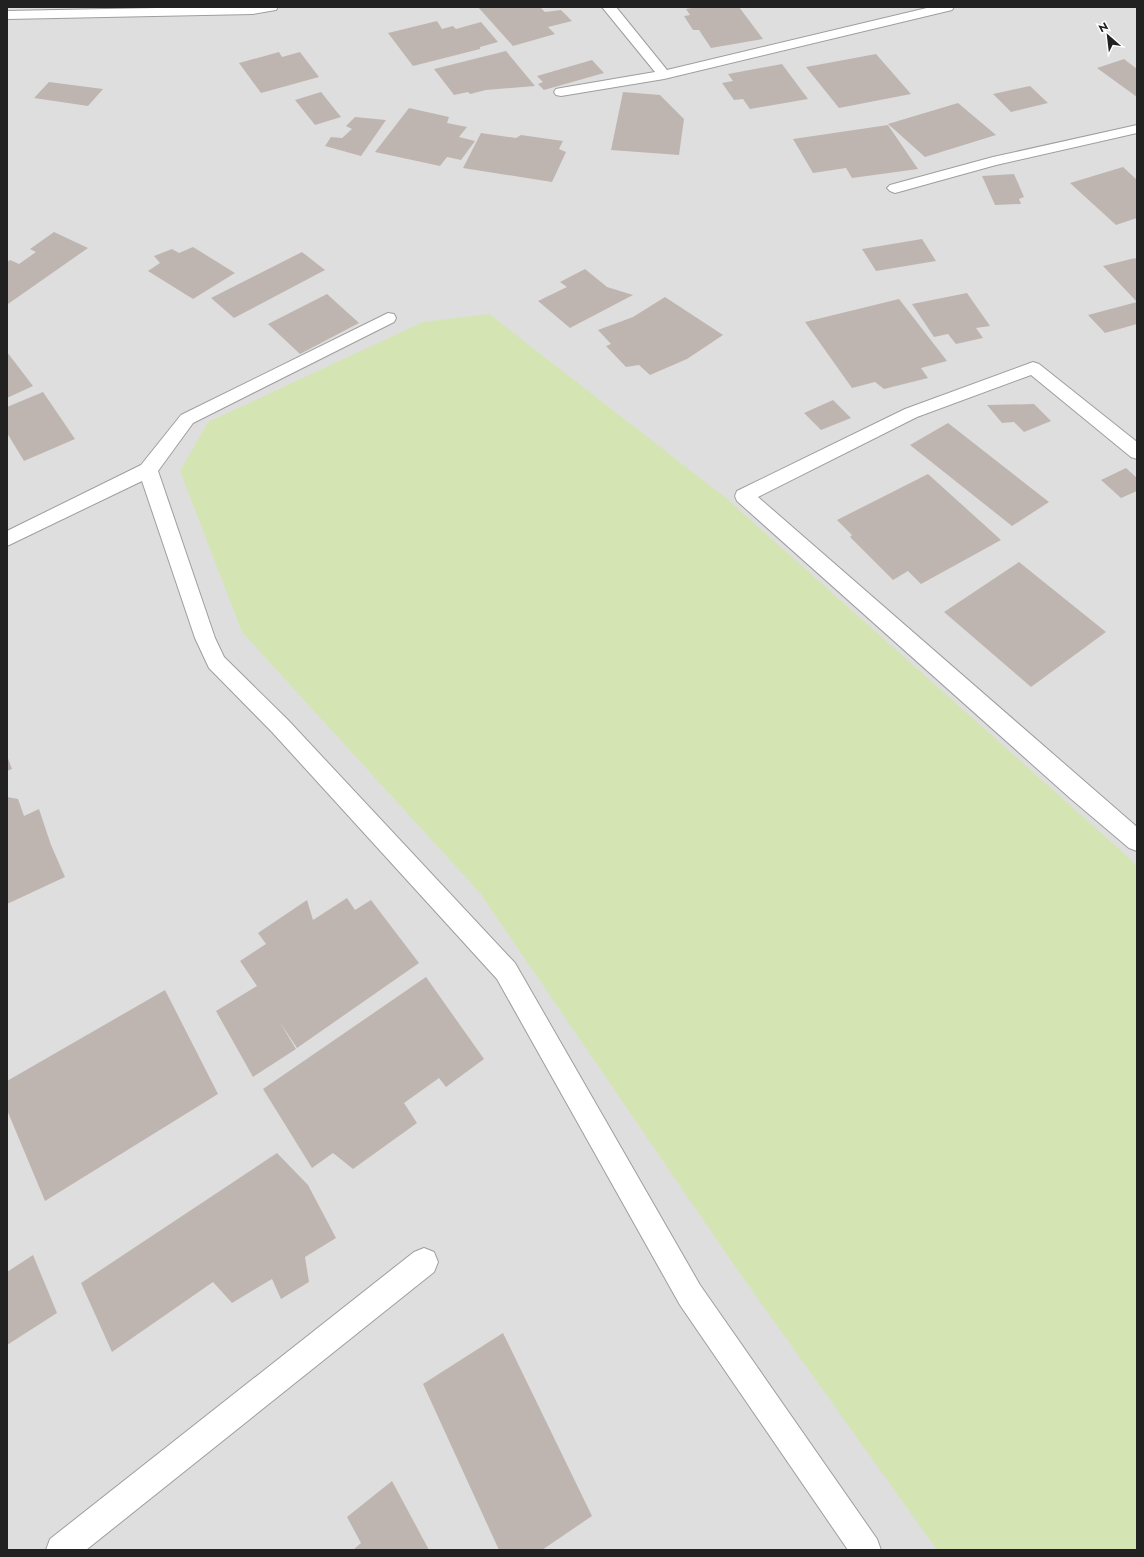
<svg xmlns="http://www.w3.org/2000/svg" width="1144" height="1557" viewBox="0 0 1144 1557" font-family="Jost,sans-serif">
<rect width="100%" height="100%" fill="#f0ece8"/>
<rect fill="#dfdede" x="7" y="7" width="1130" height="1543"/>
<polygon fill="#d4e5b3" points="489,314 726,498 1137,865 1137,1550 937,1550 736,1268 480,893 242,632 180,471 208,422 423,322"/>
<g fill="#beb5b1">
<polygon points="478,7 540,7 545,12 561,10 572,21 548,27 555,34 513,46"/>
<polygon points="698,7 739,7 763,39 711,48 699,30 693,30 684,16 690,15 686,9"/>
<polygon points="437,21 442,29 453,26 456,29 481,22 498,42 480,47 480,49 413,66 388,33"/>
<polygon points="506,51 535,86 486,90 470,94 468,92 454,95 434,69"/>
<polygon points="279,52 282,57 300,52 319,77 261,93 239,63"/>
<polygon points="876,54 911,94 839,108 806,67"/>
<polygon points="1124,59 1137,69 1137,97 1097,68"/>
<polygon points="592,60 604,73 544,90 538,84 543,82 537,76"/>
<polygon points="782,64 808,99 750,109 743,99 734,100 722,83 733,81 728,74"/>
<polygon points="49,82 103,89 88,106 34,98"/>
<polygon points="1030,86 1048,103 1011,112 993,94"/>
<polygon points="321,92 341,117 315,125 295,100"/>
<polygon points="623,92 660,95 684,119 679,155 611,150"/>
<polygon points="958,103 996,135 925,157 888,124"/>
<polygon points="409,108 449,117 447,123 467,127 459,137 475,141 461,160 447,157 440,166 375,152"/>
<polygon points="355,117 386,120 361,156 325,146 331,137 342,138 352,129 346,126"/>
<polygon points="888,125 918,169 852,178 846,168 813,173 793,139"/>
<polygon points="481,133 516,138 521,135 563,141 559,149 566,152 552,182 463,168"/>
<polygon points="1123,167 1137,180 1137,218 1116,225 1070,183"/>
<polygon points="1014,174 1024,197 1019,199 1021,204 995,205 982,176"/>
<polygon points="54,232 88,248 8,304 7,303 7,262 10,260 19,264 36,252 30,249"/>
<polygon points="922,239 936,261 876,271 862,249"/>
<polygon points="193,247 235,273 193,299 148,271 160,263 154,256 172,249 179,253"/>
<polygon points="302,252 325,270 234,318 211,298"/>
<polygon points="1135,258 1137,260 1137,324 1105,333 1088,315 1137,302 1103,266"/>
<polygon points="585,269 607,287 633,295 570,328 538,301 567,287 560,282"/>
<polygon points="967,293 990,326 976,328 983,338 956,344 948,334 934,337 912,304"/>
<polygon points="327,294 359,323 300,354 268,324"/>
<polygon points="665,297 723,335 687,359 650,375 639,365 626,367 606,346 611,344 598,330 633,317"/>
<polygon points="899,299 947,361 921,368 928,378 884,389 875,382 852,388 805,322"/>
<polygon points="7,352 33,386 7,398"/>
<polygon points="43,392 75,439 24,461 7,433 7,407"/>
<polygon points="833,400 851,418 821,430 804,413"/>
<polygon points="1034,404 1051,421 1024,432 1014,422 1002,423 987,405"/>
<polygon points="948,423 1049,502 1012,526 910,445"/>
<polygon points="1126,468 1137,478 1137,491 1121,498 1101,480"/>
<polygon points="928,474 1001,540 921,584 908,571 893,580 850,537 852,535 837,520"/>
<polygon points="1019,562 1106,632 1031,687 944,612"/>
<polygon points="7,756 12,769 7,771"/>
<polygon points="7,797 18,799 24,816 39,809 51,845 65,877 7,904"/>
<polygon points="347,898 355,910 371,900 419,963 297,1048 279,1021 296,1049 253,1077 216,1011 257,986 240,961 266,944 258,933 307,900 313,920"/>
<polygon points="426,977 484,1059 446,1087 439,1078 404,1103 417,1123 353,1169 333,1153 312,1168 263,1089"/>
<polygon points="165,990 218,1094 45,1201 7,1110 7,1081"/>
<polygon points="277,1153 308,1185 336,1238 305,1257 309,1282 281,1299 272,1279 232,1303 213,1282 112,1352 81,1283"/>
<polygon points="33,1255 57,1313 7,1345 7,1272"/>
<polygon points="503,1333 592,1516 542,1550 499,1550 423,1384"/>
<polygon points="392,1481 429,1550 353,1550 361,1543 347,1517"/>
</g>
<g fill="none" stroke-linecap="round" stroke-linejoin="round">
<g stroke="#9e9e9e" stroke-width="2">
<g id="street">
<polygon points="206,7 278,7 276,10 253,14 7,19 7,11"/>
<polygon points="602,7 616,7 667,70 931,7 954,7 952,10 664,79 561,96 556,95 554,92 556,89 561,88 655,72"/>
<polygon points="1137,125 1137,133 996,165 895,193 890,191 887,188 890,185 993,157"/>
<polygon points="388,313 394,314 396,318 394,322 193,423 158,471 215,638 224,657 288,720 515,963 700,1285 877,1539 881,1550 848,1550 680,1305 497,979 272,732 209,668 195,638 142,481 7,546 7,531 141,465 181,415"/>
<polygon points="1033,362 1039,364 1137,442 1137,459 1131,457 1031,375 917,417 758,497 1137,827 1137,851 1129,848 1070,798 737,501 735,496 737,491 905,409"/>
<polygon points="424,1248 434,1252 438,1262 434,1272 86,1550 46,1550 50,1539 414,1252"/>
</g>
</g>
<use href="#street" fill="#fff" fill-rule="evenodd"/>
</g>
<rect width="1144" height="1557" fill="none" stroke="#212121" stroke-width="16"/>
<g transform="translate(1108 36) rotate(332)" stroke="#ffffff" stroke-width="3" paint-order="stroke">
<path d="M0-3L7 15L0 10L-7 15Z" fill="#212121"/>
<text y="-6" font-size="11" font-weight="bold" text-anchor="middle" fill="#212121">N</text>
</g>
</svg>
